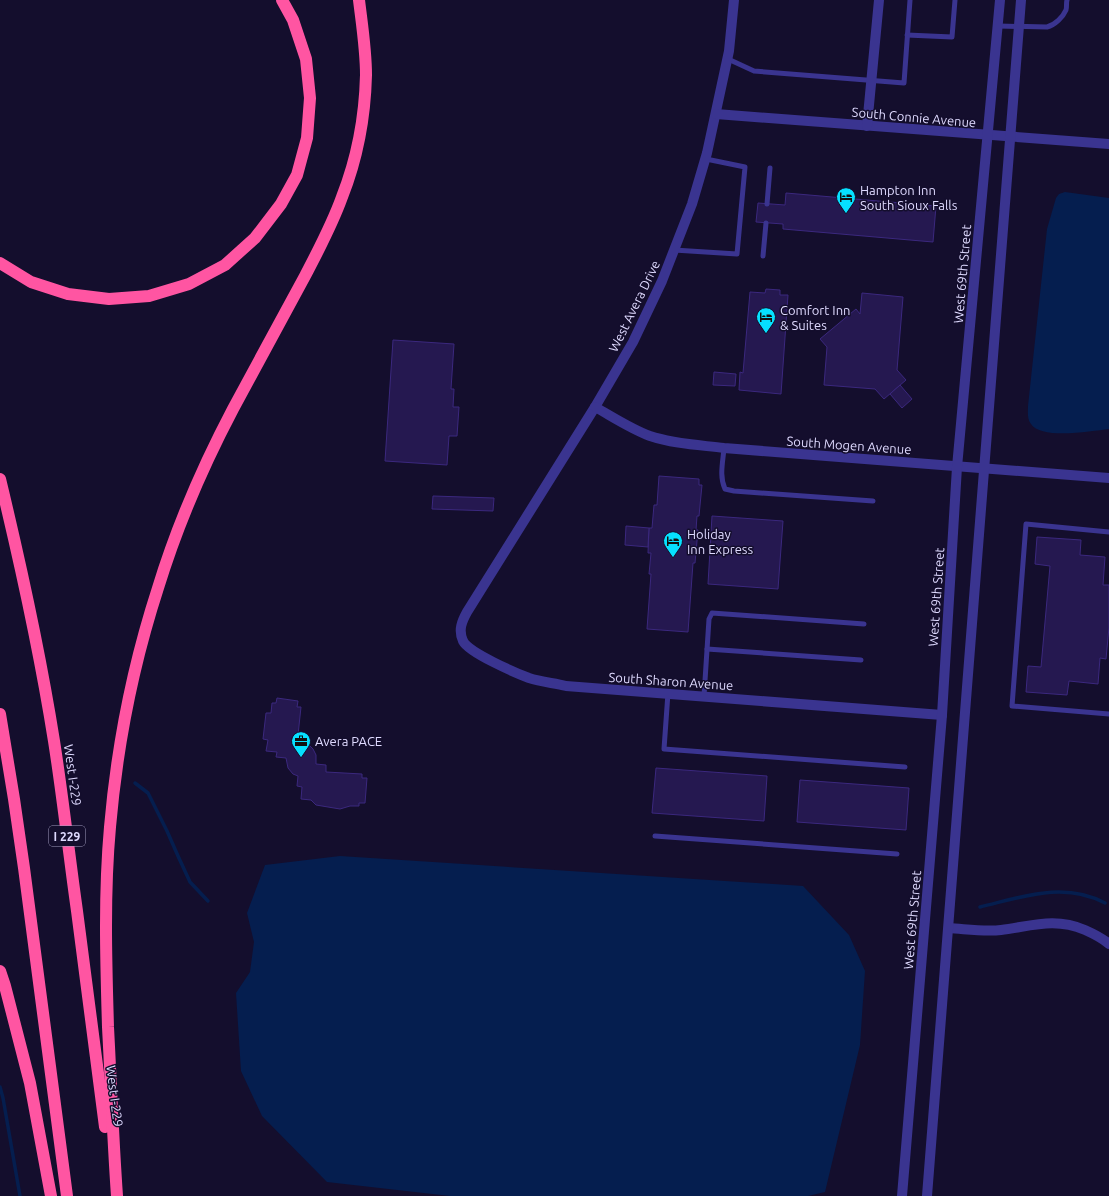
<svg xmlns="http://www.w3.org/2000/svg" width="1109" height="1196" viewBox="0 0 1109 1196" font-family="Ubuntu,sans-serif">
<rect width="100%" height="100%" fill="#140e2d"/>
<g fill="#051e4f">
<path d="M1065 192 1109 198V429C1092 431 1041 440 1031 424 1027 419 1028 412 1028 406L1047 229 1056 198 1059 194Z"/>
<polygon points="340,856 803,886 849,935 865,971 860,1045 825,1192 808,1196 450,1196 327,1182 262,1116 241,1071 236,993 250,972 254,942 247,913 265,865"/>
</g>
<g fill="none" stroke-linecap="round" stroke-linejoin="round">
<g stroke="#051e4f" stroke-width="3.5">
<polyline points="135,783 148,793 167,831 178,856 190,882 208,901"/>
<path d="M980 907C1022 897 1064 881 1105 903"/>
<polyline points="0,1087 3,1098 20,1196"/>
</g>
</g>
<g fill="#251850" stroke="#3b287e">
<polygon points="786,193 936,206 933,242 783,229 783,224 756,222 758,203 785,205"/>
<polygon points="766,289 780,290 780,295 788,295 781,394 739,390 740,372 743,373 750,292 765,293"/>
<polygon points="862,293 903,297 897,370 906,380 884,399 875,389 824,385 827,347 820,339 856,309 860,314"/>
<polygon points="393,340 454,344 451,389 454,389 453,407 459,407 457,436 449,436 447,465 385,461"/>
<polygon points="714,372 736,374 735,386 713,385"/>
<polygon points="900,385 912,399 902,408 890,394"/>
<polygon points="659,476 699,479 699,485 702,485 699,516 697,516 696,530 698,530 695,563 693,563 688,632 647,629 651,574 649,574 651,553 648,553 649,528 652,528 654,505 657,505"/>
<polygon points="433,496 494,498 493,511 432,509"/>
<polygon points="712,516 783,521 778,589 708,584"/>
<polygon points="626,526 649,528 648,547 625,545"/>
<polygon points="1037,537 1081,540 1080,555 1105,557 1103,585 1109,585 1109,627 1106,659 1100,658 1098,684 1069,681 1067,695 1026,692 1028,666 1041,667 1050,566 1035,564"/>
<polygon points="277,698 298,701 297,707 301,707 298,735 304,735 303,745 309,745 313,749 316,755 316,764 326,765 326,772 362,774 362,778 367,778 365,803 359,803 359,806 350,806 340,809 316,805 311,800 301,799 302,787 297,786 298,776 293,774 288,768 286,758 276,757 277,752 266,751 268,740 263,739 266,713 271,713 272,703 276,703"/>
<polygon points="656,768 767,776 764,821 652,813"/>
<polygon points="800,780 909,788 906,830 797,822"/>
</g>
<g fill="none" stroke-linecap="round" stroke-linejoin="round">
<g stroke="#3a3490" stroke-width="5">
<path d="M998 26 1047 27C1055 25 1063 17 1066 10 1067 7 1066 3 1067 0"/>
<polyline points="907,35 952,37 955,0"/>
<polyline points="728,59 754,71 904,83 910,0"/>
<polyline points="767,204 770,168"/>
<polyline points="674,250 737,254 745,167 706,159"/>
<polyline points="763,256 766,223"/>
<path d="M724 448C723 462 719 476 725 489L734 491 873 501"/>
<polyline points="1109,532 1026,524 1012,706 1109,714"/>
<polyline points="707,649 861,660"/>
<polyline points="668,693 664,749 905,767"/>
<polyline points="704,696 709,619 712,613 864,624"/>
<polyline points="655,836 897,854"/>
</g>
<g stroke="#3a3490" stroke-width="10">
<path d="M734 0 729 51 707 153 692 204 662 281 633 342 595 407 467 612C462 621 458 630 463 641 469 653 516 673 529 678 541 682 554 683 566 686L942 715"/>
<polyline points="716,114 1109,144"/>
<polyline points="867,126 879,0"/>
<path d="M595 407C613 417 631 429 650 436 674 444 700 445 724 448L1109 478"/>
<path d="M949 928C966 929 984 932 1001 930 1032 926 1055 917 1085 930 1094 934 1102 938 1109 944"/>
</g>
<g stroke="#3a3490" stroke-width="10">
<polyline points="902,1196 942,715 957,467 1000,0"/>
<path d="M927 1196C959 797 987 398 1021 0"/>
</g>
<g stroke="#ff55a2" stroke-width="12">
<polyline points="0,263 31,282 68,294 109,299 149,296 189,284 225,265 255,238 281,204 297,175 307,138 310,98 306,59 293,20 282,0"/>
<path d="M0 479C21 566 40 653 54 741 63 798 69 855 77 911 86 983 96 1055 105 1127"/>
<polyline points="0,714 14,799 24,868 67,1196"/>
<polyline points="0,971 5,986 30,1083 51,1196"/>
<path d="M117 1196C113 1140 111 1083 108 1027 106 960 104 893 110 827 117 746 133 665 158 588 177 526 203 466 233 409 257 365 281 321 305 276 318 251 332 225 342 197 357 159 365 116 366 75 366 50 362 25 359 0"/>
</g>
</g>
<defs>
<g id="hotel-pin" transform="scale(1)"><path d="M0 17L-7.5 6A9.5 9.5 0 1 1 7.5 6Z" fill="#06e0ff" stroke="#140e2d"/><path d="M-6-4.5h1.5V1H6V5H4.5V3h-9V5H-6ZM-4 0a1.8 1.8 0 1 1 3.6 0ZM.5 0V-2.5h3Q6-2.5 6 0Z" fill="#111"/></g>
<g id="office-pin" transform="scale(1)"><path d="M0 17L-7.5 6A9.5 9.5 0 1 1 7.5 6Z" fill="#06e0ff" stroke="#140e2d"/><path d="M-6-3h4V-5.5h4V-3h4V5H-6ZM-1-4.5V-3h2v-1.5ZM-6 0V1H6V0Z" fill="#111"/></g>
</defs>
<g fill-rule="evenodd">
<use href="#hotel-pin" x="846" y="197"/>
<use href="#hotel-pin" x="766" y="317"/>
<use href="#hotel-pin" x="673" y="541"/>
<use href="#office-pin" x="301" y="741"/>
</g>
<g text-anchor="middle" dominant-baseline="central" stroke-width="3" stroke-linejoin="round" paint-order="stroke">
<rect fill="#140e2d" stroke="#a29dc0" stroke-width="1" x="49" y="826" width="36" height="20" rx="3"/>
<g font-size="12" font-weight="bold" fill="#dfdaff">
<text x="67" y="836">I 229</text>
</g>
<g font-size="13" fill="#dfdaff" stroke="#140e2d">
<text transform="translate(914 117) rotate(5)">South Connie Avenue</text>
<text transform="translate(962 274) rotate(-85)">West 69th Street</text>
<text transform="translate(634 306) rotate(-64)">West Avera Drive</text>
<text transform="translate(849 445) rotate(4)">South Mogen Avenue</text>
<text transform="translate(936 597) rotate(-86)">West 69th Street</text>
<text transform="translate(671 681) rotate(4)">South Sharon Avenue</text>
<text transform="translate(73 775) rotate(82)">West I-229</text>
<text transform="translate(912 920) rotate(-85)">West 69th Street</text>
<text transform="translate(115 1096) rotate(83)">West I-229</text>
</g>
<g font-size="13" fill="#dfdaff" stroke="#140e2d" text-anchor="start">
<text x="860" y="190">Hampton Inn<tspan x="860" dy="15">South Sioux Falls</tspan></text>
<text x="780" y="310">Comfort Inn<tspan x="780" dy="15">&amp; Suites</tspan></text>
<text x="687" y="534">Holiday<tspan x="687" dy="15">Inn Express</tspan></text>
<text x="315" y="741">Avera PACE</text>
</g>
</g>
</svg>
